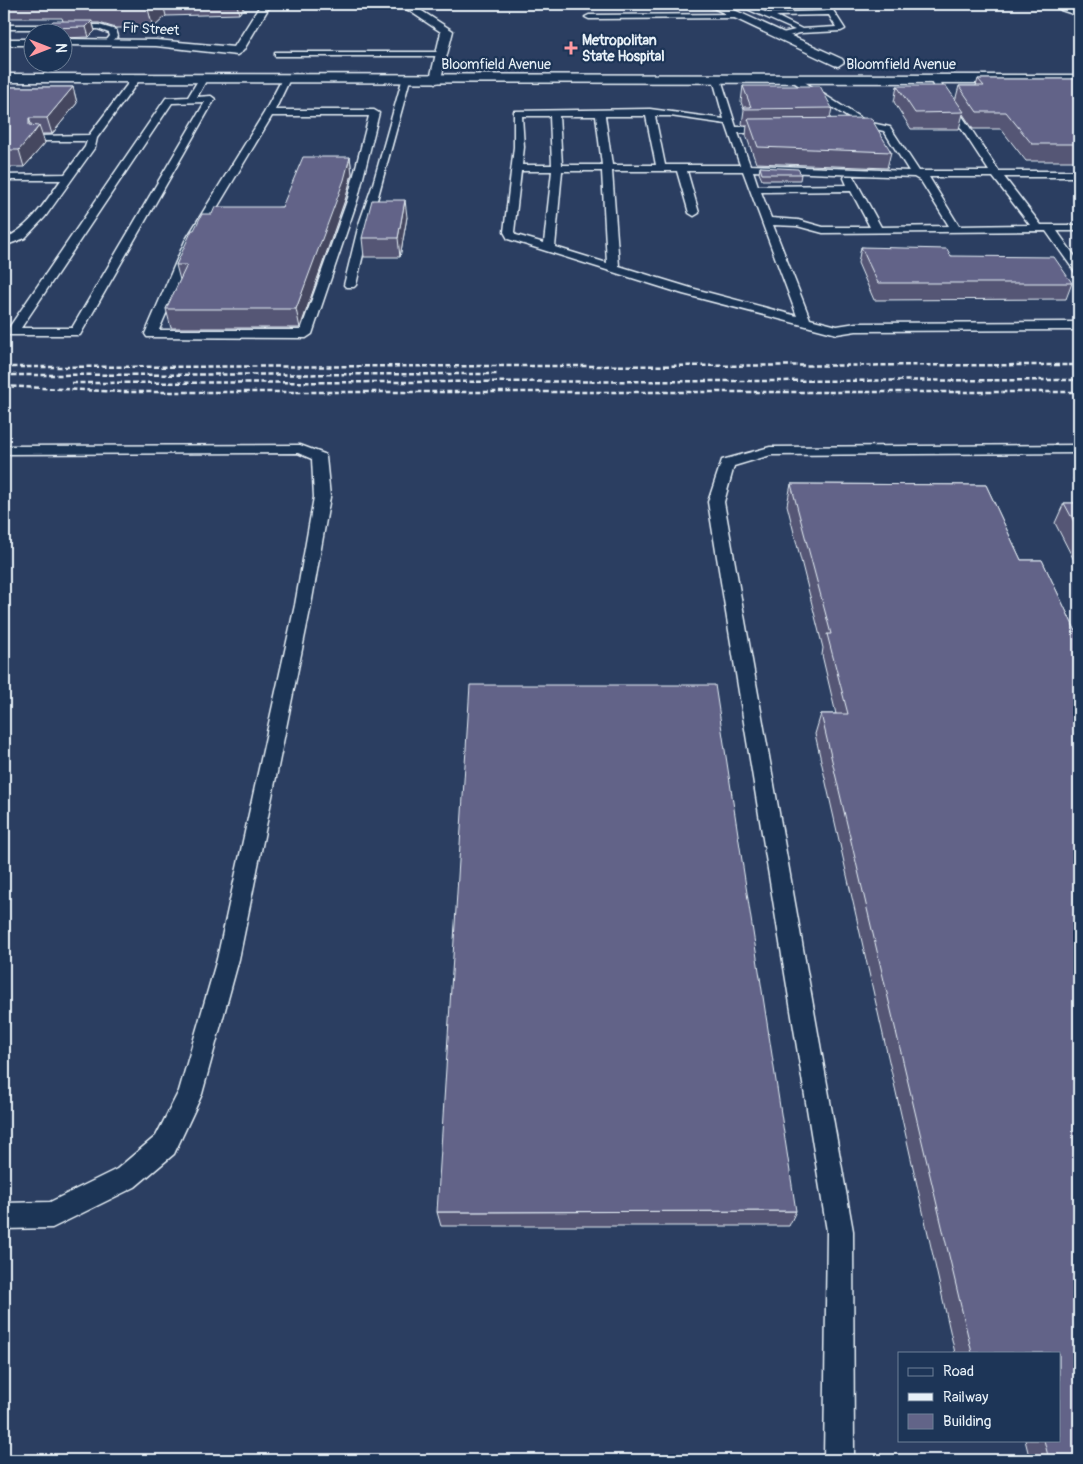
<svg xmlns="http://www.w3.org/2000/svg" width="1083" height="1464" viewBox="0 0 1083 1464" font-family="Pangolin,sans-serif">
<rect width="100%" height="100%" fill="#2b3e61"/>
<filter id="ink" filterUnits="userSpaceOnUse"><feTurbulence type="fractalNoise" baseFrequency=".02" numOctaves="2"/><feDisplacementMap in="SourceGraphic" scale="10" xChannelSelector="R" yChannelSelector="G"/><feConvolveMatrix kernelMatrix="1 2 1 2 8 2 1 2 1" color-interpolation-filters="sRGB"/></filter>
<g filter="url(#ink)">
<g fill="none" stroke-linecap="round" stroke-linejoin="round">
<g stroke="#e8f1f8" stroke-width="3">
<g id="lane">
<path d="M721 4 748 5 768 13 826 11 822 4H829L845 29 841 31 800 33 781 38 777 36 778 34 795 30 747 9 724 7H721ZM829 15 836 27 802 29 776 16Z"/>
<polygon points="739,14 743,16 742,18 589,19 585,17 589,15"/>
<polygon points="4,25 99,25 116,30 118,36 109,44 105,42 110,36 109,33 98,29 4,29"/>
<polygon points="275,52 442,52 446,54 442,56 275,56"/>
<path d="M286 76 290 79 275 110H374L379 113 358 198 312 334 306 338 147 337 145 334 185 241 264 113 282 79ZM272 116H369L348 198 301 330H159L197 241Z"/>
<path d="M717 76 721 79 736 127H772L777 130 772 133H738L750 165 909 171 884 131 861 126 792 81V77L795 76 867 122 890 127 919 171H989L929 79 933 76 936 77 999 171H1079V177H1004L1041 225H1079V231H1057L1079 262V273L1075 272 1046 231 823 233 797 226 773 225 810 319 837 326 856 323 1079 322V330L856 331 837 334 683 294 508 239 504 232 514 147V111L650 109 724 119 713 79ZM522 116H550L552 165H522L524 147ZM559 116H596L602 165H562ZM605 116H646L656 165H612ZM655 116H670L726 124 740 165H665ZM521 171H552L544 243 516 235 514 232ZM562 171H602L607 263 555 247ZM612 171H677L689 213 694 216 699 213 687 171H743L797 316 691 288 619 266ZM753 171 914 177 921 181 949 226 881 227 853 176H845L844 178 847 185 758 186ZM929 177H993L1030 225 959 226ZM851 191 870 227H823L798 220 771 218 761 192Z"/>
<path d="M133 77 140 79 97 138 95 147 45 217 25 238 4 246V239C30 228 45 202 61 180H10L4 183V175L65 174 85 147 87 141H39L36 140V136L89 135Z"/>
<path d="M200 77 207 79 197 97 211 96 215 99 80 335H8L6 332 166 98 188 97ZM205 102 72 328H21L172 103Z"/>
<path d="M403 77 410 79C392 148 371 216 356 285L354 287H346L344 285 359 224 373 184Z"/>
<polygon points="300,445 324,454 326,457 330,497 311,605 239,959 202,1094 174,1154 135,1187 52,1228 4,1229 4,1203 50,1202 117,1169 156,1136 179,1091 217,959 295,605 314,497 312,459 298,453 4,454 4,446"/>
<polygon points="1079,445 1079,453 771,455 734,466 724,502 853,1231 854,1460 824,1460 827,1231 708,502 722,460 770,447"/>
</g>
</g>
<g stroke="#e8f1f8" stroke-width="3">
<g id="street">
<polygon points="261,4 271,4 243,51 237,55 156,46 62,45 62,39 156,40 234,47"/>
<polygon points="399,4 411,4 453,31 440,82 436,83 430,79 441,32"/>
<polygon points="708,4 721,4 842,59 844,62 838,66 834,65 709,6"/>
<polygon points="1056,4 1067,4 1079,9 1079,16 1061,10"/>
<rect x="4" y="39" width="28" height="6"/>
</g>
</g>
<g stroke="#e8f1f8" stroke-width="3">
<polygon id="secondary" points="4,74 1079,75 1079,83 4,82"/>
</g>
<use href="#lane" fill="#1d3557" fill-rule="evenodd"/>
<use href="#street" fill="#1d3557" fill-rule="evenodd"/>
<use href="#secondary" fill="#1d3557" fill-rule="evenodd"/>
<g stroke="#e8f1f8" stroke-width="2.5" stroke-dasharray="5 2.5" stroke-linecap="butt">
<polyline points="4,367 1079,365"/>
<polyline points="4,375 499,374"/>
<polyline points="72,383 1079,380"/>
<polyline points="4,386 123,392 1079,392"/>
</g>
</g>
<g fill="#545675" stroke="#e8f1f8">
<polygon points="4,4 246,4 239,14 166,16 153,28 116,28 99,23 93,23 95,31 89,37 62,38 62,32 47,32 46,28 63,21 62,18 4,18"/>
<polygon points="978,79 1079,79 1079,161 1026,161 1001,129 973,129 963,114 959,129 911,129 894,102 897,86 955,101 959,86 976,86"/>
<polygon points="743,86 832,108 830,118 891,152 887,168 756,163 746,135 747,125 743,125 742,124 744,110 741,102"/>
<polygon points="4,87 73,87 77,103 52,134 42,134 45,143 24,167 4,167"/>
<polygon points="350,157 352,174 346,197 300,328 171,328 166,309 180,280 176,265 194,230 212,214 282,207"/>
<polygon points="760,167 801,174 800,180 762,180 759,173"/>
<polygon points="407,217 400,257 364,257 362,238"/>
<polygon points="861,247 951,256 1072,283 1066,299 874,300 858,263"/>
<polygon points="1079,464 1079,490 1073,479"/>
<polygon points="791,484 986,485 1021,560 1042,560 1079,638 1079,1460 1030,1460 1025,1440 1059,1440 1059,1353 955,1353 815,734 821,714 836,714 822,655 823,648 787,505"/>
<polygon points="1064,503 1079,503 1079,570 1055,523"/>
<polygon points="796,1211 789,1226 441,1226 437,1212"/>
</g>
<g fill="#45465f" stroke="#e8f1f8">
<polygon points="149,4 163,4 166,16 153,28 147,5"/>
<polygon points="237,4 246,4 239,14"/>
<polygon points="92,21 95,31 89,37 86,27"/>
<polygon points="73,87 77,103 52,134 47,118"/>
<polygon points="29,118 34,133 39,126 45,143 24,167 19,150 29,125"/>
<polygon points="350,157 352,174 346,197 300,328 296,309"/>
<polygon points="405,200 407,217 400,257 398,238"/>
</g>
<g fill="#626488" stroke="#e8f1f8">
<polygon points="105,4 149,4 147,5 111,5"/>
<polygon points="53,21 92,21 86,27 46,28"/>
<polygon points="978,79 1079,79 1079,144 1032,144 1006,112 977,112 959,86 984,86"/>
<polygon points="743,86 820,86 832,108 745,109 744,107 751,107"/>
<polygon points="897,86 946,86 964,112 915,113"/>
<polygon points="4,87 73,87 47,118 29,118 29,125 39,126 19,150 4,150"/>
<polygon points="871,118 891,152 758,147 748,119"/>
<polygon points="303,157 350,157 344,180 296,309 166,309 187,265 176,265 192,230 194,230 202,214 212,214 215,207 282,207"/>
<polygon points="760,167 798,169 801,174 762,174"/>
<polygon points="372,200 405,200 398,238 362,238"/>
<polygon points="861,247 947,249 951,256 1054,257 1072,283 878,283"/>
<polygon points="791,484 986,485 1021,560 1042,560 1079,638 1079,1460 1049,1460 1044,1440 1059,1440 1059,1353 972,1353 821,714 848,714 827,634 831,634"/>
<polygon points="1064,503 1079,503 1079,531"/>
<polygon points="470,685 715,685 796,1211 437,1212"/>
</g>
</g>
<path fill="#ff9aa2" stroke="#1d3557" stroke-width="2" d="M568.5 40.5h5v5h5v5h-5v5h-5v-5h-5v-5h5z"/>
<g text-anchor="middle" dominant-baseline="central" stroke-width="4.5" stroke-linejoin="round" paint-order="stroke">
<g font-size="14" fill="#e8f1f8" stroke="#1d3557">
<text transform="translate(151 29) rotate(3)">Fir Street</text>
<text x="496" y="64">Bloomfield Avenue</text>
<text x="901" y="64">Bloomfield Avenue</text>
</g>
<g font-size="14" font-weight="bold" fill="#e8f1f8" stroke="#1d3557" text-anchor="start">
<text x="582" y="40">Metropolitan<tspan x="582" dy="16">State Hospital</tspan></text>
</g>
</g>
<rect width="1083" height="1464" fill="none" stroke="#1d3557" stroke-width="20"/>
<rect x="10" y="10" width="1063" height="1444" fill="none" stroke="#e8f1f8" stroke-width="2" filter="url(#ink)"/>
<rect x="898" y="1352" width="162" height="90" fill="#1d3557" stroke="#6e8097"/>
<rect x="908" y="1368" width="25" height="8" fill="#1d3557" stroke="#6e8097"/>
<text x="943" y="1376" font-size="15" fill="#e8f1f8">Road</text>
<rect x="908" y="1393" width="25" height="8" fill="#e8f1f8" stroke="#6e8097"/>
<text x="943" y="1402" font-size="15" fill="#e8f1f8">Railway</text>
<rect x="908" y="1414" width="25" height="15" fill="#626488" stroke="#6e8097"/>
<text x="943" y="1426" font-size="15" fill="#e8f1f8">Building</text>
<g transform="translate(48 48) rotate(90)"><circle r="24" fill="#1d3557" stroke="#6e8097"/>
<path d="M0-4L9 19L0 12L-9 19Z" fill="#ff9aa2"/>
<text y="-8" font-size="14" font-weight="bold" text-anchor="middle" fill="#e8f1f8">N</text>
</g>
</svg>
